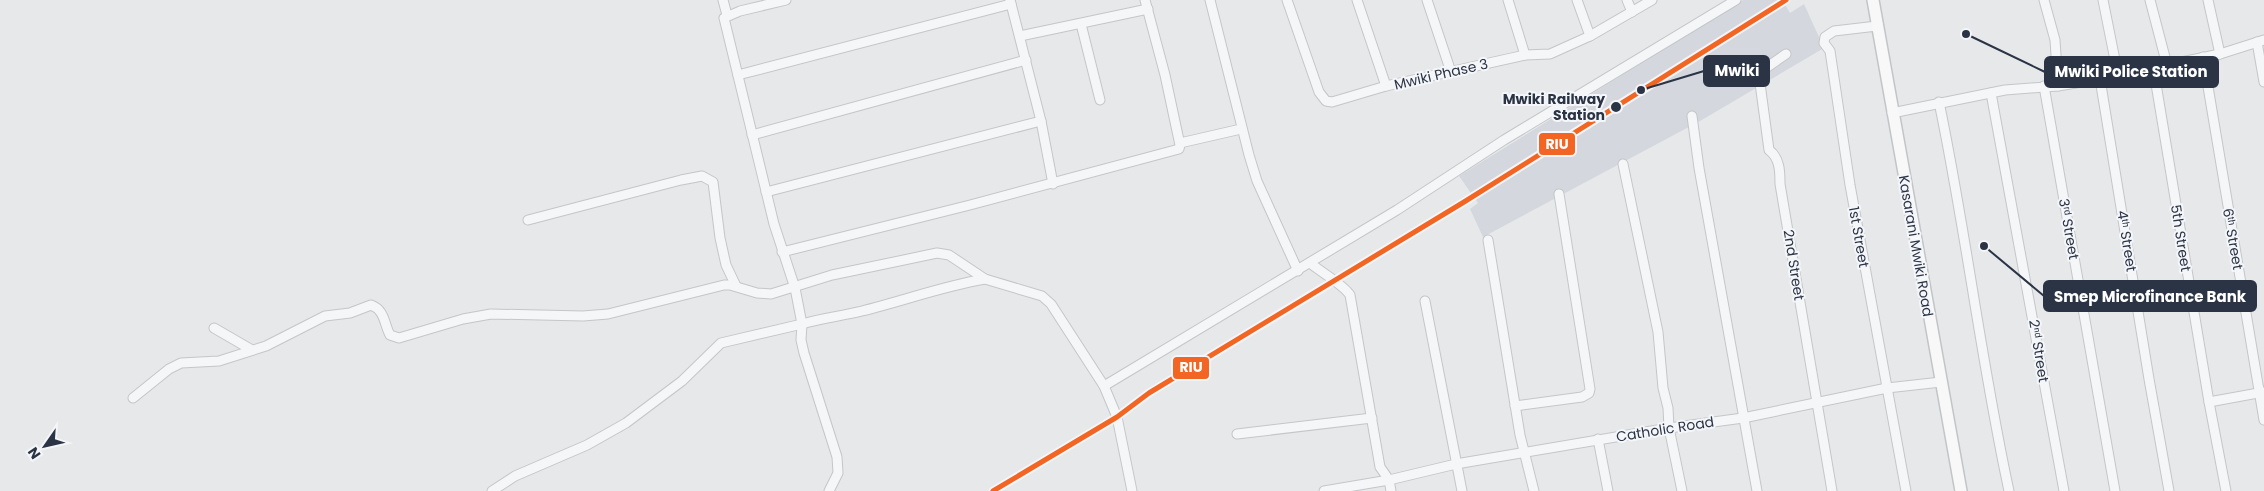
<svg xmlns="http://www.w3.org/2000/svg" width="2264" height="491" viewBox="0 0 2264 491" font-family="Poppins,sans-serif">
<rect width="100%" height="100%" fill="#e6e8ea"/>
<polygon fill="#d4d7dd" points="1743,0 1782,0 1790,13 1804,4 1824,48 1700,121 1483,237 1470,209 1478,203 1459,176"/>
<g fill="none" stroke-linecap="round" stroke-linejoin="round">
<g stroke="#c4c6c8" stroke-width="11">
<g id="minor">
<polyline points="723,0 727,15"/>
<polyline points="1010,0 1041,121 1053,184"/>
<polyline points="1210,0 1249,155 1257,181 1298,271"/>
<polyline points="1287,0 1319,92 1326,101 1332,102 1386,86 1525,55 1550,54 1590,36 1652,0"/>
<polyline points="1357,0 1386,86"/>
<polyline points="1427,0 1451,72"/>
<polyline points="1508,0 1525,55"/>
<polyline points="1577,0 1590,36"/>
<polyline points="1627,0 1632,12"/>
<polyline points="2044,0 2055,40 2058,86"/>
<polyline points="2103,0 2118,75"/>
<polyline points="2150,0 2167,65"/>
<polyline points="2208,0 2220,54"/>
<polyline points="1081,24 1100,100"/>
<polyline points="1877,26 1834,31 1825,37 1824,43 1830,51 1850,185 1906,491"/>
<polyline points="1020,36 1148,9"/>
<polyline points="2257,42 2264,82"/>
<path d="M1786 54 1763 70 1759 76 1769 150C1780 158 1780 172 1780 184L1832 491"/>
<polyline points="2203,57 2264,420"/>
<polyline points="2153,66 2209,402 2226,491"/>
<polyline points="738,75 1011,4"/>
<polyline points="2100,79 2149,379 2169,491"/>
<polyline points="2044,86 2115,491"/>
<polyline points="1991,93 2064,491"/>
<path d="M1939 102C1966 231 1981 362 2009 491"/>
<polyline points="1892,113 2005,90 2058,86 2100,79 2153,66 2167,65 2220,54 2264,40"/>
<polyline points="1692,116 1699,168 1757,491"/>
<polyline points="752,135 1026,60"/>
<polyline points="1180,143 1241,129"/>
<polyline points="1623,164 1658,332 1663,388 1668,408 1669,428 1682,491"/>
<polyline points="766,192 1041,121"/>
<polyline points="528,220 681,180 702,176 713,182 720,238 726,265 736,286"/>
<polyline points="1488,240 1520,435 1534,491"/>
<polyline points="782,252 970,205 1179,149 1180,145 1165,75 1145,0"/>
<path d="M1310 263C1321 272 1344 285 1350 295L1380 467 1389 480 1391 491"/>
<polyline points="1425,301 1462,491"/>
<polyline points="214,328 252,350"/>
<polyline points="1104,386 1397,210 1504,140 1736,0"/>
<path d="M133 398 169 369 181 363 219 361 266 346 325 316 350 313 371 305C385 310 384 324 390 335L399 338 463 319 491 314 583 316 608 314 724 285H730L757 293 771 294 832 275 937 253 949 255 985 279 1042 296 1051 304 1104 386 1117 417 1132 491"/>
<polyline points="2209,402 2264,392"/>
<polyline points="1515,406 1582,397 1589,393 1590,389 1559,194"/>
<polyline points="1237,434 1372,418"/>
<polyline points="1598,439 1608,491"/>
<polyline points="492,491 515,476 587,445 626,423 682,381 721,343 802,324 795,288 774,224 724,18 740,11 786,0"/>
<path d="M829 491 838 473 837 457 804 353 801 340 802 324C822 318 842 316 862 311 903 301 943 286 985 279"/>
<polyline points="1324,491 1389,480 1456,464 1669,428 1743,418 1887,388 1941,382"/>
</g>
</g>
<g stroke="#c2c5c8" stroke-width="14">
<polyline id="major" points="1873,0 1961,491"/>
</g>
<use href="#minor" stroke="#f5f6f7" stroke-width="9"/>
<use href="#major" stroke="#f8f8f8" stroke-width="11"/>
<g stroke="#f4f6f9" stroke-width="9">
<polyline id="rail-1" points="993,491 1117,417 1149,393 1464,202 1786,0"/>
</g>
<use href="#rail-1" stroke="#f26522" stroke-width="5"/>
</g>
<circle fill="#2b3445" stroke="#f4f6f9" stroke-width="2" cx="1616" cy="107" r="6"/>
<g text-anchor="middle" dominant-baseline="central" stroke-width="4" stroke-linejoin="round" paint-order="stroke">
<g font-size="14" fill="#2b3445" stroke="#f4f6f9">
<text transform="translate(1441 74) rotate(-13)">Mwiki Phase 3</text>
<text transform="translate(2069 229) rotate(80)">3ʳᵈ Street</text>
<text transform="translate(1859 237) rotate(80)">1st Street</text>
<text transform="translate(2181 238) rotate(81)">5th Street</text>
<text transform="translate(2233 239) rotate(80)">6ᵗʰ Street</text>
<text transform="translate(2127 241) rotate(81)">4ᵗʰ Street</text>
<text transform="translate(1916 246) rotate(80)">Kasarani Mwiki Road</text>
<text transform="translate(1794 265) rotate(81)">2nd Street</text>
<text transform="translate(2039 351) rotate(81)">2ⁿᵈ Street</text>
<text transform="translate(1665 429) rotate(-9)">Catholic Road</text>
</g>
<g font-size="14" font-weight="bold" fill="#2b3445" stroke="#f4f6f9" text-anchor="end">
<text x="1605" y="99">Mwiki Railway<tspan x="1605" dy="16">Station</tspan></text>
</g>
</g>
<path fill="none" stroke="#2b3445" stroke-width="2" d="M1641 90L1704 71M1966 34L2045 72M1984 246L2044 296"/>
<g fill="#2b3445" stroke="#f4f6f9" stroke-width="2">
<circle cx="1641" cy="90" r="5"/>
<circle cx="1966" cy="34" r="5"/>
<circle cx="1984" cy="246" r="5"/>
</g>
<g fill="#2b3445" stroke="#2b3445" stroke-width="2">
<rect x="1704" y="56" width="65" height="30" rx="5"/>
<rect x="2045" y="57" width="173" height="30" rx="5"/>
<rect x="2044" y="281" width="212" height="30" rx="5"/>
</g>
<g font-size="15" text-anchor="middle" font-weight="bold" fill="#fff">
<text x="1737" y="76">Mwiki</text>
<text x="2131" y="77">Mwiki Police Station</text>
<text x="2150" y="302">Smep Microfinance Bank</text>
</g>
<g stroke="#f4f6f9" stroke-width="2">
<rect x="1538" y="132" width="38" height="24" rx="5" fill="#f26522"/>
<rect x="1172" y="356" width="38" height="24" rx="5" fill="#f26522"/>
</g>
<g font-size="14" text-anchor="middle" font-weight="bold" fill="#fff">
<text x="1557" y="149">RIU</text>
<text x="1191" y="372">RIU</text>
</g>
<g transform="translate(45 446) rotate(236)" stroke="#f4f6f9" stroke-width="4" paint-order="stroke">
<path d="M0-4L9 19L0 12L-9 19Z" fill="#2b3445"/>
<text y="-8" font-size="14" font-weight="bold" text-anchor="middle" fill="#2b3445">N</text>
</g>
</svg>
